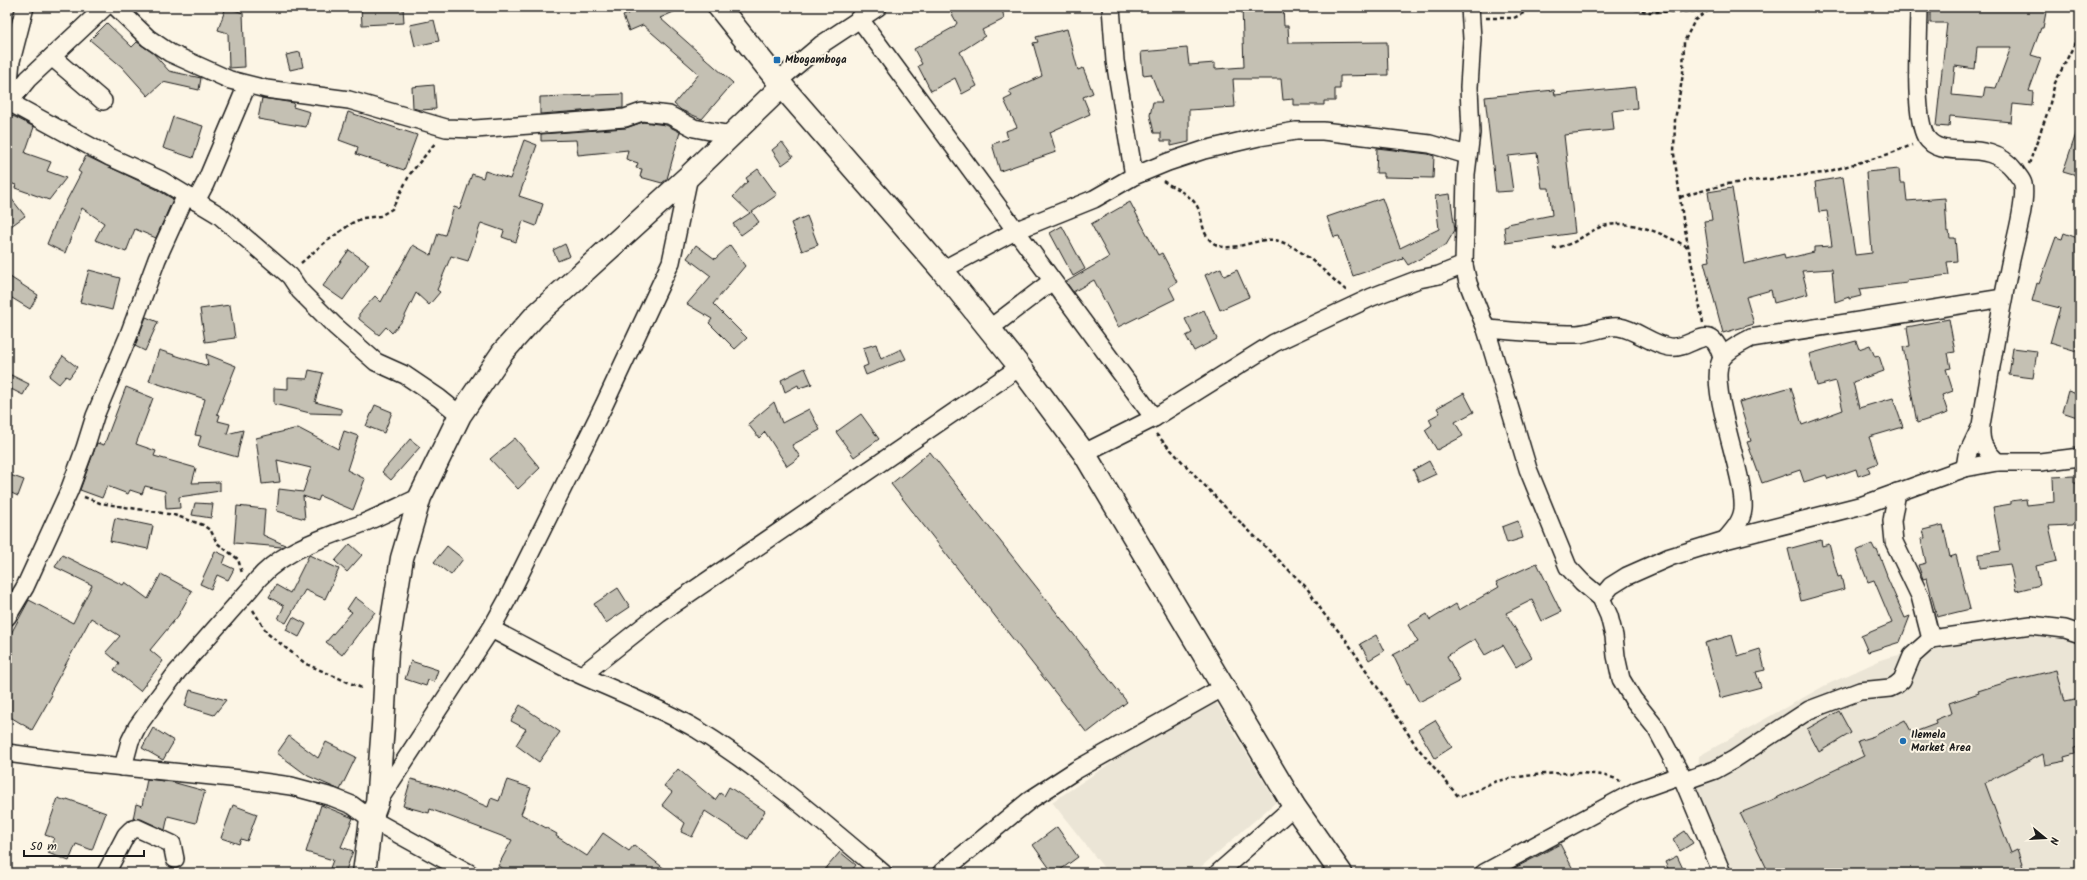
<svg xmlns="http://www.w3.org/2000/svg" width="2087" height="880" viewBox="0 0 2087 880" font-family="Kalam,sans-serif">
<rect width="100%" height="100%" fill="#fcf5e5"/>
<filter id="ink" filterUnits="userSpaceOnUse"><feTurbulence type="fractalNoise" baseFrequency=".025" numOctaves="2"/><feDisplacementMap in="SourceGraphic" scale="8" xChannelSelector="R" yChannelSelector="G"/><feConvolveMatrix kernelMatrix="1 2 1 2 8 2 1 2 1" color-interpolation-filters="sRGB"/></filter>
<g filter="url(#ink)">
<g fill="#ebe5d6">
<polygon points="2080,630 2080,873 1721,873 1697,790 1699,756 1824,686 1883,659 1935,646 2020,632"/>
<polygon points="1212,696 1276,802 1194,873 1108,873 1052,802"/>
</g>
<g fill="#c4c0b3" stroke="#1c1c1c" fill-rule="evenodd">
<polygon points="226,7 243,13 245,67 229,68 228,33 218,30"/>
<polygon points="361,7 403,7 404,23 362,25"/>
<polygon points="632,7 685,7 660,18 733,83 702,119 681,110 674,104 699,74 643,25 629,31 623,16 634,11"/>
<polygon points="948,7 1002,7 1004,19 982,30 985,36 960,52 977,86 962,94 955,78 931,91 918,66 922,64 914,49 954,27 957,23"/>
<polygon points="1242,7 1283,7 1284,26 1288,26 1289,43 1387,42 1388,75 1340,76 1340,89 1335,89 1335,101 1324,101 1324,105 1293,105 1293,99 1283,100 1281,79 1233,79 1235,107 1189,110 1189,142 1171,146 1171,141 1161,141 1161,133 1154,133 1150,115 1153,102 1162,102 1151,74 1143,75 1141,52 1187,48 1189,65 1215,63 1215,69 1244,67"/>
<path d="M1930 7H2047L2043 28H2041L2031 55 2041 58 2029 91 2033 92 2032 106 2013 104 2011 122 1950 116 1949 127 1936 126 1947 23H1930ZM1977 47H2011L1996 88 1985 87 1983 98 1952 95 1955 66 1975 69Z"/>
<polygon points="434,20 439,41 415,46 410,25"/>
<polygon points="107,23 132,47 137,42 153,53 169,71 201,78 199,90 163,82 148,96 122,67 90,40"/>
<polygon points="1067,29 1078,70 1083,68 1093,93 1083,97 1090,114 1050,132 1056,152 1000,171 992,144 1008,139 1006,131 1017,127 1004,100 1012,96 1009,91 1042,76 1033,43 1038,42 1036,37"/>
<polygon points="300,52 303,67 290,70 286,55"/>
<polygon points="434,85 436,109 420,110 413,108 412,87"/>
<polygon points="1635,87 1637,108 1612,111 1614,130 1564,135 1575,233 1506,243 1504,227 1508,226 1508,224 1552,215 1549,188 1542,188 1537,153 1508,156 1513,191 1496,192 1485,97 1554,90 1555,95"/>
<polygon points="623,94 623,108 540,114 540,97"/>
<polygon points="262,98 294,103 293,107 310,112 306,127 258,119"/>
<polygon points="348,112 417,135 404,170 356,154 358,147 339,140"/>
<polygon points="7,115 15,117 34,127 25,153 51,162 47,171 66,178 49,200 15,188 16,185 7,182"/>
<polygon points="173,117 203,126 193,158 163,148"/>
<polygon points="643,122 666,125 680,132 667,179 662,183 640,177 642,169 636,168 638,163 626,159 628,150 578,155 576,140 541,141 541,134 626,128"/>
<polygon points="2078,128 2080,129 2080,177 2063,172"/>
<polygon points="524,140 537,145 519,196 543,204 536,226 523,221 516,242 502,237 504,231 481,223 468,261 451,256 437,290 440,292 429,305 416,293 403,320 392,333 386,327 379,335 359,319 359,314 375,296 381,302 413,245 431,255 438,233 445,235 454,207 460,209 472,174 483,178 485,171 510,179"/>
<polygon points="782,142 793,157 782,165 772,150"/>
<polygon points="1377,148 1428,154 1434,156 1433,178 1384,177 1384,173 1376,173"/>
<polygon points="86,156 156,189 173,199 156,238 135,229 126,252 95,240 104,223 82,208 65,253 47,244 58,217 81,173 78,171"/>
<polygon points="758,169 777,195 752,212 759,222 741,235 733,224 750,213 733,197 748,181 746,178"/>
<polygon points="1899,169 1900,183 1905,183 1907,201 1945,198 1947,232 1949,231 1950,238 1955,238 1957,261 1947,262 1949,275 1907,280 1907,283 1859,289 1861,296 1849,299 1849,297 1835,302 1832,269 1802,271 1808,294 1774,303 1771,290 1746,297 1754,324 1723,333 1704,262 1710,261 1704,221 1712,220 1708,192 1732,188 1744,264 1784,254 1785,259 1814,252 1814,247 1832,246 1827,211 1819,212 1815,182 1843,177 1855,255 1872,253 1866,172"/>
<polygon points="7,193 25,216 7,229"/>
<polygon points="1450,194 1455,230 1446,245 1408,265 1402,256 1403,259 1353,276 1339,236 1334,237 1327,217 1382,198 1400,248 1439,229 1435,196"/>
<polygon points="1130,202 1158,255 1162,253 1177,282 1169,287 1175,299 1118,327 1094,280 1073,292 1066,282 1109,257 1091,224"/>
<polygon points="807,216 818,245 802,251 791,223"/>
<polygon points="1062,226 1085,269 1073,276 1050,233"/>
<polygon points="2064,233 2080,239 2080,352 2050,343 2060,308 2032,301 2037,283 2039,284 2056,237 2062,239"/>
<polygon points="565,244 570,256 558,261 553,250"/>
<polygon points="696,245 715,259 730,245 745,266 713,304 747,338 735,349 709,323 712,319 687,304 711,276 687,258"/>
<polygon points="349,250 369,264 343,300 323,286"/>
<polygon points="1221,268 1224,276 1237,270 1249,297 1220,310 1205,275"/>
<polygon points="89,270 120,278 112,310 80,302"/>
<polygon points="7,275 38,295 30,309 7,295"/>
<polygon points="230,305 235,338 205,342 200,309"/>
<polygon points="1204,310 1217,339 1194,351 1186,336 1192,333 1185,319"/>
<polygon points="146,317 158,322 145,351 135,346"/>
<polygon points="1949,319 1955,352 1948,353 1951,368 1946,369 1953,391 1942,395 1948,413 1917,423 1903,347 1910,346 1907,327"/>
<polygon points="1856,341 1859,349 1870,345 1875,357 1879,356 1884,371 1853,382 1859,408 1893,398 1903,427 1869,437 1878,463 1868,467 1870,472 1858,476 1856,469 1828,479 1826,475 1804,482 1800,470 1762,483 1747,442 1751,441 1739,402 1791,387 1802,425 1843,410 1836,381 1817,386 1809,354"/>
<polygon points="876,344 881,359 901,349 906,359 866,375 863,367 868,365 863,348"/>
<polygon points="2013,348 2037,351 2033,378 2009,375"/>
<polygon points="159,350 208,366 206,354 236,366 217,414 220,415 218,421 230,424 227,434 243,430 237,457 198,446 201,436 195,435 205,399 149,381"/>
<polygon points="63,356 77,367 69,378 66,376 59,384 49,376"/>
<polygon points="805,368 812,384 799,388 798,385 785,392 781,380"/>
<polygon points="309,370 323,373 315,402 341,409 341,414 310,413 274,404 274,388 288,389 288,378 307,379"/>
<polygon points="7,373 29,384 23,395 7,387"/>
<polygon points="126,387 153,398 136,444 156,451 154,456 196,468 192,483 220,482 220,491 179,497 180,508 166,509 165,491 145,486 142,494 130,490 128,494 107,486 102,498 80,490 97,443 104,445"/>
<polygon points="2068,391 2080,395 2080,418 2062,412"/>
<polygon points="1464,393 1474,412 1455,422 1463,436 1437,450 1425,430 1432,425 1429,419 1440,413 1437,408"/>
<polygon points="774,402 782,423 809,409 820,430 792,445 800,457 787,466 765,432 759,438 748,424"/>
<polygon points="375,405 392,412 384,433 366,426"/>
<polygon points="861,414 879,439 854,457 836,432"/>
<polygon points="298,428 338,449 344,431 358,436 347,470 365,479 353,510 320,496 318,501 303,496 305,519 277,511 279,489 303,492 311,468 277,460 280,482 262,484 256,438"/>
<polygon points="515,438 540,468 518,489 490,459"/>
<polygon points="410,439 420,447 391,480 382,472"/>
<polygon points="930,452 1127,702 1087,733 891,484"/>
<polygon points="1429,461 1436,474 1419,482 1413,470"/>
<polygon points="7,474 24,480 18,496 7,491"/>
<polygon points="2074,476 2074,483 2080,483 2080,522 2073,523 2072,525 2049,526 2057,561 2036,566 2040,585 2016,591 2010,564 1980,568 1979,554 2001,551 1993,507 2011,504 2011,501 2026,499 2027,505 2054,502 2053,477"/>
<polygon points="195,503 213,504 211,518 192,515"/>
<polygon points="237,506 265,509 263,535 285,545 282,547 234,543"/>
<polygon points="115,518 153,526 148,549 110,541"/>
<polygon points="1518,521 1523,538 1507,543 1502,527"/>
<polygon points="1943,525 1950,557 1956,555 1970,609 1937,617 1927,578 1923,579 1918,565 1926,563 1921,539 1925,538 1923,530"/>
<polygon points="1821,540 1822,546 1829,544 1838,577 1841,576 1844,589 1801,601 1788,549"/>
<polygon points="350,544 362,555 347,572 335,561"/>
<polygon points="1872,544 1875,550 1877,549 1887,575 1886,575 1905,618 1910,616 1900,642 1868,652 1861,636 1892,623 1874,580 1868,582 1856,551"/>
<polygon points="447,546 463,559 451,575 434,562"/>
<polygon points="215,551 226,556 223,564 234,569 228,580 217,575 211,589 200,584"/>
<polygon points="62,555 123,585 125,582 148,599 161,574 192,591 178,616 150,650 163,661 140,691 114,670 119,663 106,652 120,636 91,618 50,693 52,695 32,730 7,715 7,641 29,600 73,623 92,585 55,567"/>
<polygon points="309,555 339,569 325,599 305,590 286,623 278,619 284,606 269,597 276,585 290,593"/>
<polygon points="1537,563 1561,612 1542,621 1532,600 1506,613 1532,657 1516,667 1503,645 1485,655 1475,639 1447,656 1460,681 1419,702 1409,683 1407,684 1393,655 1418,642 1408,625 1427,614 1430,620 1456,604 1459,610 1499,587 1496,582"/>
<polygon points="618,588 630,607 606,623 594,604"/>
<polygon points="355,597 375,612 342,655 326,642 352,612 347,609"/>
<polygon points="293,617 306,624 299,637 286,630"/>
<polygon points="1376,635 1384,651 1369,660 1360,644"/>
<polygon points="1732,635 1738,656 1760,649 1765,670 1756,672 1761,687 1720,698 1705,643"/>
<polygon points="411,661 438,670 434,682 428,680 426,686 405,679"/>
<polygon points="2056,670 2064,702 2080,699 2080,747 2074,748 2075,754 2064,757 2065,761 2045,765 2043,754 1985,783 2011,853 2017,850 2025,873 1769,873 1740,813 1770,801 1864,756 1858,741 1874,736 1905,720 1912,733 1936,724 1935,720 1952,713 1949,703 1979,693 1978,691 2010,681"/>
<polygon points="190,690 226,700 214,715 185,706"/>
<polygon points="520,705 560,732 539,762 516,745 526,729 511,721"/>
<polygon points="1839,711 1851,733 1819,752 1807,729"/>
<polygon points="1435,720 1452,747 1435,758 1418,730"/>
<polygon points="153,728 174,741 163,760 142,748"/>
<polygon points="289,736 318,758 326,742 356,757 340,790 308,776 277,753"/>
<polygon points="678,769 715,800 720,793 724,796 729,787 765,811 748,839 705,811 692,837 681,832 685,823 662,805 672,792 664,786"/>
<polygon points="147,779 172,782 205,791 196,823 168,816 165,830 141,819 133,819 136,804 142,806"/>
<polygon points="411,779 441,787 488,807 491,798 499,801 507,780 531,788 521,814 557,834 556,836 587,856 603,833 629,851 634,845 670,873 512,873 498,866 512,840 430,809 429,813 403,806"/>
<polygon points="58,798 66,801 67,799 106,813 92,850 76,844 69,861 48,853 54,838 45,835"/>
<polygon points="233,805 257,814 247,841 241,839 239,844 221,838"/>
<polygon points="321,805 353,818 341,847 353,851 345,873 330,868 333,860 306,852"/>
<polygon points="1057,827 1078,857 1056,873 1053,873 1033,845"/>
<polygon points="1685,831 1693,843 1680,851 1673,839"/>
<polygon points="1560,844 1575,873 1505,873 1536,857"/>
<polygon points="840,852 856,865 850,873 822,873"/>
<polygon points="1677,856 1685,873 1670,873 1665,862"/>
</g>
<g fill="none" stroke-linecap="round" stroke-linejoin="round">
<g stroke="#1c1c1c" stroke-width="20">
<g id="street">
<polyline points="116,7 148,38 170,53 230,80 266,89 349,100 446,128 475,129 625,118 642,112 669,115 694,128 731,135"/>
<polyline points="1111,7 1115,61 1134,176"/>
<polyline points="1470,7 1472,39 1469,87 1471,133 1466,174 1464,265 1468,283 1486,329 1528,469 1568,567 1582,582 1601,598 1609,616 1614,636 1616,656 1621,679 1633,699 1656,728 1681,775 1722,873"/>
<path d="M1919 7C1919 36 1913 114 1926 137 1942 163 1988 135 2015 171 2017 175 2022 179 2023 184 2027 202 2014 244 2010 264 1999 318 1990 372 1981 425 1980 445 1984 448 1997 462"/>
<polyline points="859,18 1154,418"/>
<polyline points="52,57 103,101"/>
<polyline points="778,81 822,44 878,7"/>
<polyline points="15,96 9,81 11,61 25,7"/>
<polyline points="9,102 110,157 161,180 219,215 290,276 300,291 335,326 376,362 405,375 439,398 460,415"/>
<polyline points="7,105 28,79 105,7"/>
<polyline points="196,201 205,184 247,85"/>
<polyline points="942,270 1017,230 1094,199 1134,176 1168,162 1204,150 1259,137 1296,131 1323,131 1430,144 1467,155"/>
<polyline points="989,329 1052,281"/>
<path d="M1486 329C1516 331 1547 335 1577 334 1592 333 1606 325 1619 327 1637 330 1651 344 1669 347 1692 351 1711 317 1722 358"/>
<polyline points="1084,453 1154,418 1274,343 1372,297 1419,279 1439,275 1464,265"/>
<polyline points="1965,468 1967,455 1980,428"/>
<polyline points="1897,492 1892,521 1894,542 1920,596 1931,639"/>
<path d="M1725 540C1733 531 1742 521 1743 509 1746 475 1704 380 1723 357 1730 348 1742 343 1751 338L2003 298"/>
<polyline points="1601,598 1611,586 1627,576 1670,557 1725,540 1863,505 1965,468 1997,462 2040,462 2080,457"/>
<polyline points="7,617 25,587 69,491 85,448 95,416 128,337 157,259 186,195"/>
<polyline points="491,629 507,600 604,405 671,262 689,176"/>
<polyline points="582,675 659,614 1020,367"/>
<polyline points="7,753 66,761 241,779 291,786 332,797 352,805 371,819 469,873"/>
<path d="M123 767 130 741 137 727 157 699 177 672 250 589C277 551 319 540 361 524 381 516 400 506 420 497"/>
<polyline points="1684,781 1715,770 1733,760 1809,710 1860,691 1890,688 1896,685 1902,680 1912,656 1931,639 2031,625 2065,629 2080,634"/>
<path d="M377 803 491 629C521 644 551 662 583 676 619 692 664 710 698 730 764 771 824 823 883 873"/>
<polyline points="106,873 126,835 131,830 137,828 172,844 175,859"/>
<polyline points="941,873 1030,800 1076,770 1222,688"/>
<polyline points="1218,873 1294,806"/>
<polyline points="1484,873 1636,791 1681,775"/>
</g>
</g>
<g stroke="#1c1c1c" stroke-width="25">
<g id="secondary">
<polyline points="719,7 782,86 942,270 1020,367 1084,453 1294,806 1341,873"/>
<polyline points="364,873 371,819 377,803 383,726 387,651 402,558 420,497 460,415 503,352 535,316 689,176 782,86"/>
</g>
</g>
<g stroke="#1c1c1c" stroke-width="2.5" stroke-dasharray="4 3" stroke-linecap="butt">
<polyline points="1621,7 1650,12 1708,11"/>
<polyline points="1486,18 1514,18 1535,7"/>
<polyline points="2029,164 2048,111 2055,83 2080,33"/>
<path d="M1163 181C1174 188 1190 194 1197 206 1204 219 1200 235 1215 244 1231 254 1259 237 1275 240 1303 247 1326 274 1348 292"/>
<polyline points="1680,197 1727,184 1823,173 1889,154 1912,145"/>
<path d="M1553 249C1560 247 1567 245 1574 242 1583 237 1591 231 1600 227 1629 217 1663 234 1688 247"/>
<polyline points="301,263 323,244 352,223 363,218 380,216 392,209 410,174 436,142"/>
<polyline points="1703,323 1683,219 1674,154 1675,120 1683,74 1684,42 1695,20 1713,7"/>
<path d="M1156 434 1226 508 1307 588 1324 614 1346 640 1417 747 1458 796C1472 796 1484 784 1498 781 1526 774 1596 767 1620 781"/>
<polyline points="84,497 100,503 174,515 203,525 211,531 217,543 238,559 242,573"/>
<polyline points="253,610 267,633 306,664 364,689"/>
</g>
<use href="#street" stroke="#fcf5e5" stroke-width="17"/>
<use href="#secondary" stroke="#fcf5e5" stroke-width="22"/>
</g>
</g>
<g fill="#1f6fb2" stroke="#fcf5e5" stroke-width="1.5">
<rect x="773" y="56" width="8" height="8" rx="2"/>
<circle cx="1903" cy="741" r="4"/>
</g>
<g text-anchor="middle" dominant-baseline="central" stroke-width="4" stroke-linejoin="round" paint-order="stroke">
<g font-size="11" font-weight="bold" fill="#1c1c1c" stroke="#fcf5e5" text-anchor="start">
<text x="785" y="60">Mbogamboga</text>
<text x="1911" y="735">Ilemela<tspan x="1911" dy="13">Market Area</tspan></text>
</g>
</g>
<rect width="2087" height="880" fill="none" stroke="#fcf5e5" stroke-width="24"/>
<rect x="12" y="12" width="2063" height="856" fill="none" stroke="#1c1c1c" stroke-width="1.5" filter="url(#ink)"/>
<g transform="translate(2045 838) rotate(108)" stroke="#fcf5e5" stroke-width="3" paint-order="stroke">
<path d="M0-3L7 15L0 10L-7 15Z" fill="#1c1c1c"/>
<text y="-6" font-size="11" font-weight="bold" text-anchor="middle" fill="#1c1c1c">N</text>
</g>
<path d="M24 850v6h120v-6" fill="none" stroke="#1c1c1c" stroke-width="2"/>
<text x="30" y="850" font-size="12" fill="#1c1c1c" stroke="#fcf5e5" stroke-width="3" paint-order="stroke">50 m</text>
</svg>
